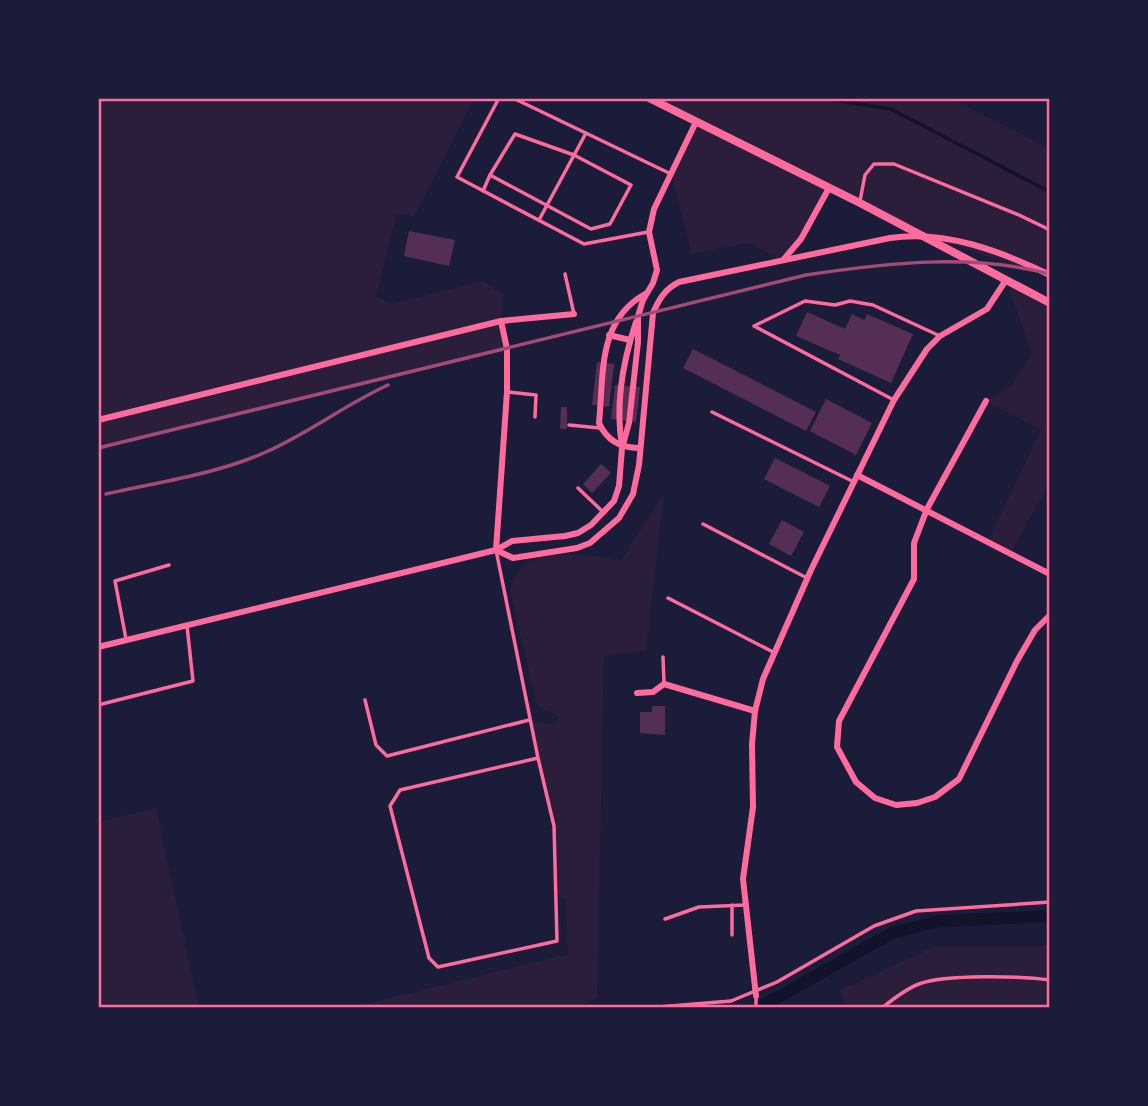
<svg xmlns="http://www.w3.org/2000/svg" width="1148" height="1106" viewBox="0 0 1148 1106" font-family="'Nunito Sans',sans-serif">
<rect width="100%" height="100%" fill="#1b1b3a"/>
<g fill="#2a1e3b">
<polygon points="98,98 474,98 414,217 397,213 376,296 391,304 483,281 503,295 501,321 507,349 98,448"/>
<polygon points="649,98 950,98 1050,149 1050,274 1023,268 916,234 830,189 801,239 782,261 750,243 692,254 671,174 696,122"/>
<polygon points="1006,280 1050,303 1050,482 1010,554 988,541 1041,430 986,401 1011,386 1032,354"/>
<path d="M664 493 646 651 604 656 597 998 577 1008H348L568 954 566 900 556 893 554 826 529 720 555 725 559 716 537 706 510 590C519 543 586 554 621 560Z"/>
<polygon points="156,808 199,1008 98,1008 98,822"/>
<polygon points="936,946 1050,946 1050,1008 846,1008 841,990"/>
</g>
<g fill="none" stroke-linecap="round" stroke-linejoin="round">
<polyline stroke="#12122b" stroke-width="3.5" points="821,98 891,109 1050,192"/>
<polyline stroke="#12122b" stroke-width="12" points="758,1008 892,933 939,921 1050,916"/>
</g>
<g fill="#542f53">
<polygon points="409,231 455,240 449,266 404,256"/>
<polygon points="807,312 845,329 852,314 864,320 867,314 913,334 891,383 838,359 840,355 796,336"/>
<polygon points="693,349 816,412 806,431 683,368"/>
<polygon points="597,362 614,364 609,407 592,405"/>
<polygon points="615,385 640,387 636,422 611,419"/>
<polygon points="826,399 872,423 856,455 810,431"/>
<polygon points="561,407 567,407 567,429 560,429"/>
<polygon points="775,458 830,486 819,507 764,479"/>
<polygon points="601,464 611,473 592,493 583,484"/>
<polygon points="782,520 804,532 791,556 769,544"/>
<polygon points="652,706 665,706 665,735 640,733 640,712 652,712"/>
</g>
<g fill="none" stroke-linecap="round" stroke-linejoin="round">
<g stroke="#ff6b9d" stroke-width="3.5">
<polyline points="499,98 457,177 584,244 648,232"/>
<polyline points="513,98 671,174"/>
<polygon points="515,134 574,155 631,185 610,224 591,229 490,175"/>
<polyline points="483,191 490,175"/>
<polyline points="860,201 865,175 874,164 894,164 1019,215 1050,230"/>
<polyline points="539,220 586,133"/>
<polyline points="565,274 574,314"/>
<polyline points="508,392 536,395 535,417"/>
<polyline points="892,399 754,326 805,301 835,305 850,301 873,305 940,336"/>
<polyline points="712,412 854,482"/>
<polyline points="569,425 600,428"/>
<polyline points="578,488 602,511"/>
<polyline points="703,524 807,578"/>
<polyline points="496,550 538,758 400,790 390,806 429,958 438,967 557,941 554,826 538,758"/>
<polyline points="668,598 773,652"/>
<polyline points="126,639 115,581 169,565"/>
<polyline points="663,657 664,684"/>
<polyline points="365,700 376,745 387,756 529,720"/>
<polyline points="98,705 193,681 187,626"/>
<polyline points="665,919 699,907 745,905"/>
<polyline points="732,935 732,905"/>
<polyline points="756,996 756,1008"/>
<polyline points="646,1008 731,1001 777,982 874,926 916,911 1050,902"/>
<path d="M882 1008C893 999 906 989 919 984 945 974 1021 976 1050 980"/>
</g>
<g stroke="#ff6b9d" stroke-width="6">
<polyline points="784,259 801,239 829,188"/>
<polyline points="609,335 630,340"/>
<polyline points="986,401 927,509 914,543 914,579 839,721 837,747 856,782 875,798 896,805 917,803 935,797 959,779 1017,661 1035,630 1050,615"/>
<polyline points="98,420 501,321 574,314"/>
<path d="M622 446C615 405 623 361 636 322"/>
<path d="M639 448C621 448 607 441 599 423 604 374 597 321 645 294"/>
<polyline points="857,475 1050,574"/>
<path d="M496 550 513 558 577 548 590 543 619 518 633 494 639 465 653 313C659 299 665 289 679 282L890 238C946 230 1000 251 1050 275"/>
<polyline points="496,550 512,541 565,536 578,533 591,525 614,501 619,486 622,448 629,423 638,342 638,316 643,300 653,283 657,270 649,232 654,209 696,122"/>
<polyline points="98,647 496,550 507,392 507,349 501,321"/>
<polyline points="637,693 653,692 664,684 755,711"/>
<polyline points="756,996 743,879 753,807 752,744 755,711 763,679 811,570 894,400 927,349 940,336 987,309 1006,280"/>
</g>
<polyline stroke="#ff6b9d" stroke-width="8" points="649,98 860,203 1050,303"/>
<g stroke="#a44b75" stroke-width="3.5">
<path d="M98 448 806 275C886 263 970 253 1050 274"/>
<path d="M106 494C159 482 217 474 266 452 309 433 346 404 388 385"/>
</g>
</g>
<rect width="1148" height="1106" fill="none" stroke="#1b1b3a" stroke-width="200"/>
<rect x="100" y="100" width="948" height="906" fill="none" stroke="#ff6b9d" stroke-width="2.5"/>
</svg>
